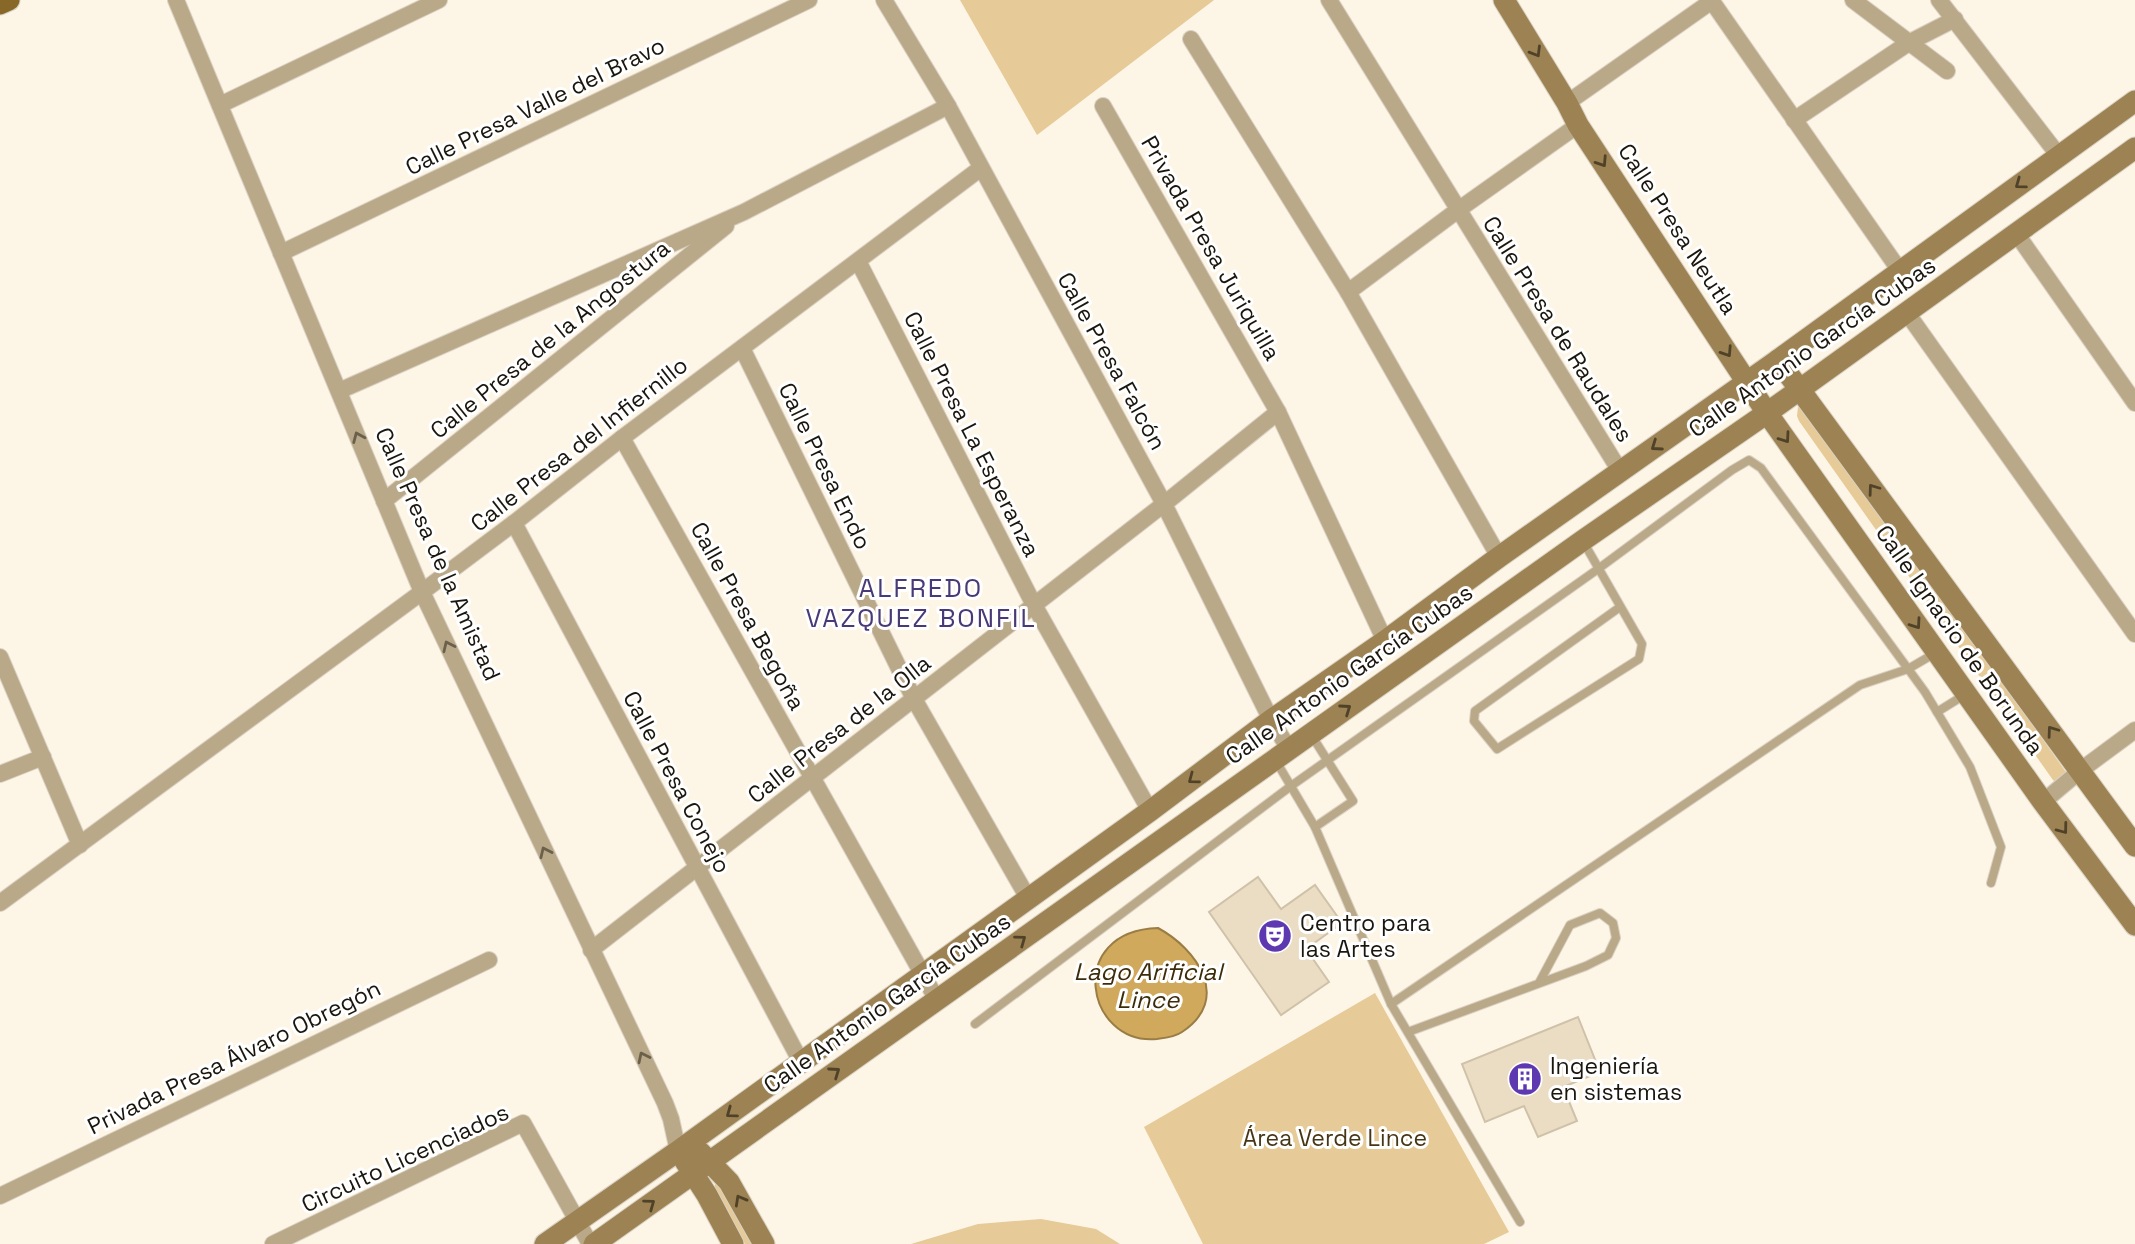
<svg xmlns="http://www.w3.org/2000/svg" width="2135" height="1244" viewBox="0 0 2135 1244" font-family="'Space Grotesk',sans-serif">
<rect width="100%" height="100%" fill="#fdf5e6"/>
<g fill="#e6ca97">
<polygon points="960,0 1214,0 1037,135"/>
<polygon points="1798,407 1810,411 2068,775 2060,786 2053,780 1799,421 1797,416"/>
<polygon points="1375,993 1509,1232 1484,1244 1203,1244 1144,1127"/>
<polygon points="716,1180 757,1244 745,1244 714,1189"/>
<polygon points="1041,1219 1096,1229 1120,1244 911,1244 978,1224"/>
</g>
<path fill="#d0a95c" stroke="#9a7d44" stroke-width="2" d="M1158 928C1197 949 1232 999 1182 1032 1175 1037 1165 1038 1157 1039 1086 1046 1064 931 1158 928Z"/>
<g fill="#ebddc4" stroke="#cfc2a9" stroke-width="2">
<polygon points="1258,877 1281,909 1315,885 1342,923 1306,949 1329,982 1281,1015 1209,912"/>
<polygon points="1578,1017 1600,1072 1563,1087 1577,1121 1538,1137 1524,1106 1485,1122 1462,1064"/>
</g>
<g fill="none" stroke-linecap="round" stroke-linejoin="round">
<g stroke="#d9d1c3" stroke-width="10">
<g id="lane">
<polyline points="1584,543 1642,644 1639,659 1497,749 1474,721 1475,711 1620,607"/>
<polyline points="1937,712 1966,694"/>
<polyline points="1312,736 1353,801 1315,827"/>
<polyline points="1276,761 1315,827 1391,1004 1520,1222"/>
<polyline points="1391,1004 1860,685 1908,669 1937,652"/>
<polyline points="975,1024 1291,786 1598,569 1732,470 1749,460 1761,468 1925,692 1970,767 2001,847 1991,883"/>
<polyline points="1408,1032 1586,966 1608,955 1616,938 1613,923 1600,913 1570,925 1539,983"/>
</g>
</g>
<g stroke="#d9d1c3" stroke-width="18">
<g id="street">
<polyline points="176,0 422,592 665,1103 671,1119 678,1151"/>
<polyline points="884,0 948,106 1164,504 1271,720 1289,749"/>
<polyline points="1329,0 1620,471"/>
<polyline points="1711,0 1900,271"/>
<polyline points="1853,0 1947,71"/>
<polyline points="1939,0 2059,156"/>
<polyline points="1191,39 1348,292 1499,557"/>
<polyline points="1567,103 1712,1"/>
<polyline points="220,105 439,0"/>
<polyline points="1103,106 1278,412 1385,641"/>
<polyline points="1794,120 1910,42 1955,19"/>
<polyline points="2016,233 2135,403"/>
<polyline points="281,253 809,0"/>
<polyline points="858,261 1034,605 1150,811"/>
<polyline points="1348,292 1458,210 1578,125"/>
<polyline points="1907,313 2135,634"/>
<polyline points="742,348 914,699 1028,898"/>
<polyline points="339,391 744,212 948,106"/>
<polyline points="622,438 937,1000"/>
<polyline points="384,501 726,226"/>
<polyline points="514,523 801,1062"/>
<polyline points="0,657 80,845"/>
<polyline points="0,774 43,757"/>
<polyline points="2043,802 2081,770 2135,730"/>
<polyline points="0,903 422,592 514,523 622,438 981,168"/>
<polyline points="591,950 1164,504 1278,412"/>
<polyline points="0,1196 489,960"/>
<polyline points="273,1244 523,1123 590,1244"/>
</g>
</g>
<g stroke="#d9d1c3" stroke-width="23">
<g id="secondary">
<polyline points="1504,0 1567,103 1578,125 1767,413 2043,802 2135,925"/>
<polyline points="1778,360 2135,846"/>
<polyline points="700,1152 729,1182 764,1244"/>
<polyline points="685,1161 707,1195 733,1244"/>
<polyline points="545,1244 678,1151 1150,811 1271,720 1385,641 1499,557 1778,360 2135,101"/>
<polyline points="594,1244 1582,541 1767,413 2135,148"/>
</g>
</g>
<g stroke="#d9d1c3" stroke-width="23">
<polyline id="primary" points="0,4 9,0"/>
</g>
<use href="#lane" stroke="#baa989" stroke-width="8"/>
<use href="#street" stroke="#baa989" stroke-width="16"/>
<use href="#secondary" stroke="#9d8353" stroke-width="21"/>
<use href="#primary" stroke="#876828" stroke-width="21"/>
</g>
<defs><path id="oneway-chevron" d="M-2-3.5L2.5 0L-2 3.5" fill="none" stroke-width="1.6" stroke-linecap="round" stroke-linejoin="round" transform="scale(1.75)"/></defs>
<g stroke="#4f4229">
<use href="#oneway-chevron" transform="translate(1536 52) rotate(59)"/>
<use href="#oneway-chevron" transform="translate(1602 162) rotate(57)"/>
<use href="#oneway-chevron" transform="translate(2020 184) rotate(144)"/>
<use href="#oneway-chevron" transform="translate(1727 352) rotate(57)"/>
<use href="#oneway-chevron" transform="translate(1785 438) rotate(55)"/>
<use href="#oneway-chevron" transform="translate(1656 446) rotate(145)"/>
<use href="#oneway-chevron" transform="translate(1873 489) rotate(-126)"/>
<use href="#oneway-chevron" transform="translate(1916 624) rotate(55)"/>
<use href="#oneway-chevron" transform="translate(1346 709) rotate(-35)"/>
<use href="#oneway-chevron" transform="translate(2052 731) rotate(-126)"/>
<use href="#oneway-chevron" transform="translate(1193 779) rotate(143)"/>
<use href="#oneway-chevron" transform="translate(2063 829) rotate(53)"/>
<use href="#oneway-chevron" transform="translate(1021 940) rotate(-36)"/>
<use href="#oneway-chevron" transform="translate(835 1072) rotate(-35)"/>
<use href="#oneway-chevron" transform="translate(731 1113) rotate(144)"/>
<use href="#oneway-chevron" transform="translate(740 1200) rotate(-119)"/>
<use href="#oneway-chevron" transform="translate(650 1204) rotate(-36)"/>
</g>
<g stroke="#6a604b">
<use href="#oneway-chevron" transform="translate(358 437) rotate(-113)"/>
<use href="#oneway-chevron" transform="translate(448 646) rotate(-115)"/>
<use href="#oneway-chevron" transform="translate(545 852) rotate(-115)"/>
<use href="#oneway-chevron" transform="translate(643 1057) rotate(-116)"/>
</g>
<defs>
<g id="theatre-disc" transform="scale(1.75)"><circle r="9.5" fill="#5e38b0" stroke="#fff"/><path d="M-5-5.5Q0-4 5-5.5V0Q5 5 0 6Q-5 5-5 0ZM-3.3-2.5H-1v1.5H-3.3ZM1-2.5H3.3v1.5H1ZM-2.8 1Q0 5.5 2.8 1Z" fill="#fff"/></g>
<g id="building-disc" transform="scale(1.75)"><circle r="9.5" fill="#5e38b0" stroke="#fff"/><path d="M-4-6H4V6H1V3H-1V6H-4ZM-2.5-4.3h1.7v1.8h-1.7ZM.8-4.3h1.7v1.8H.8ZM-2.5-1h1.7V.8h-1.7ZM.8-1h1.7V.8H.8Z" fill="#fff"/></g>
</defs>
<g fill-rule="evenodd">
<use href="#theatre-disc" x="1275" y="936"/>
<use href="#building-disc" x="1525" y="1079"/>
</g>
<g text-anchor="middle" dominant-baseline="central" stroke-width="6" stroke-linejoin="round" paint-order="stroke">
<g font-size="23" fill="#1b160d" stroke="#fff">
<text transform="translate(535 106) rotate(-26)">Calle Presa Valle del Bravo</text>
<text transform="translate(1678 229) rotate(57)">Calle Presa Neutla</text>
<text transform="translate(1211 248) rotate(60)">Privada Presa Juriquilla</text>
<text transform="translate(1558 329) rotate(58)">Calle Presa de Raudales</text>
<text transform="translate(550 339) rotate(-39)">Calle Presa de la Angostura</text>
<text transform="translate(1812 347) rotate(-35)">Calle Antonio García Cubas</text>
<text transform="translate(1112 361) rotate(61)">Calle Presa Falcón</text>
<text transform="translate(972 434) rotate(63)">Calle Presa La Esperanza</text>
<text transform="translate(579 444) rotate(-38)">Calle Presa del Infiernillo</text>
<text transform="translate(825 466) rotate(64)">Calle Presa Endo</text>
<text transform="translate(438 554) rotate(66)">Calle Presa de la Amistad</text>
<text transform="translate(748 616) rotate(61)">Calle Presa Begoña</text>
<text transform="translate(1960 640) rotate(55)">Calle Ignacio de Borunda</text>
<text transform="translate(1349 674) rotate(-35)">Calle Antonio García Cubas</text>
<text transform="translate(839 729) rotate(-38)">Calle Presa de la Olla</text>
<text transform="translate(677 782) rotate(62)">Calle Presa Conejo</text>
<text transform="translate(887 1003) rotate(-35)">Calle Antonio García Cubas</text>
<text transform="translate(234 1057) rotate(-26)">Privada Presa Álvaro Obregón</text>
<text transform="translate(405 1158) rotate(-25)">Circuito Licenciados</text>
</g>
<g font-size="23" fill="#1b160d" stroke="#fff" text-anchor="start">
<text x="1300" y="923">Centro para<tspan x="1300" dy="26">las Artes</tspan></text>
<text x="1550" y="1066">Ingeniería<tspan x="1550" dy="26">en sistemas</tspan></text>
</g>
<g font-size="23" fill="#473615" stroke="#fff">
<text x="1335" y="1138">Área Verde Lince</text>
</g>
<g font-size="24" font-style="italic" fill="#3c2c09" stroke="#fff">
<text x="1148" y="971">Lago Arificial<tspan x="1148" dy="28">Lince</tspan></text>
</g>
<g font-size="26" letter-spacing="2" fill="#493a77" stroke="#fff">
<text x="921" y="588">ALFREDO<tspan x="921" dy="30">VAZQUEZ BONFIL</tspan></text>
</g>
</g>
</svg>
